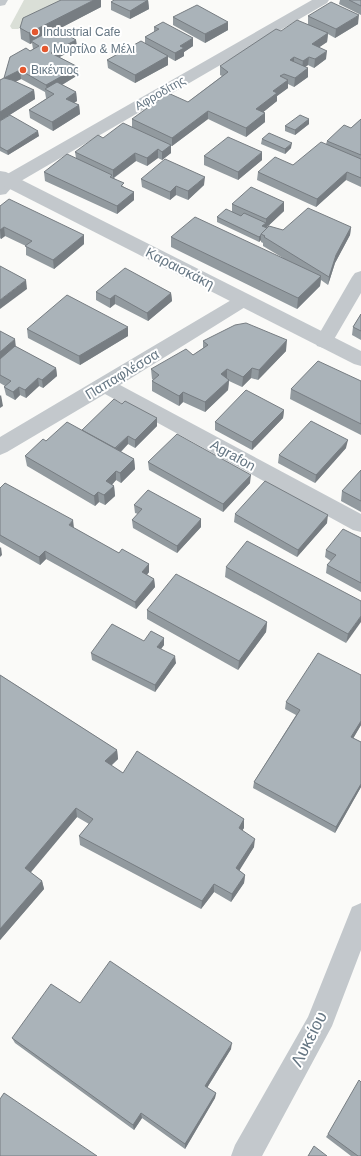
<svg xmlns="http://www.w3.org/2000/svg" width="361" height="1156" viewBox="0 0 361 1156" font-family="Helvetica,sans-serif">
<rect width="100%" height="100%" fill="#fafaf8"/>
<polygon fill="#dadfd7" points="24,0 76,0 18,29 12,29 10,26"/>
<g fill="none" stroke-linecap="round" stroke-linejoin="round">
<g fill="#c3c8cc" fill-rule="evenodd">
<polygon points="312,0 329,0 327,3 14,185 6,194 0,195 0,180 2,177"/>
<polygon points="361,271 361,293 333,341 331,346 324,348 317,346 315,341 352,277 355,273"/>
<polygon points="244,294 250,296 253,300 250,304 120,385 361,514 361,532 353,530 105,394 7,452 0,455 0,437 238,296"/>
<polygon points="361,903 361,950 332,1026 262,1156 231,1156 235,1145 308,1017 352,907"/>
</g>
<g fill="#c3c8cc" fill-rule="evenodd">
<polygon points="0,0 8,0 5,5 0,6"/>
<polygon points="0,171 6,172 361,351 361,366 354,364 2,185 0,183"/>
</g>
</g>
<g fill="#929a9f">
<polygon points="61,0 101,0 101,7 58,29 76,40 77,48 59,57 78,67 78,75 62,85 76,92 77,101 74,103 79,105 80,114 53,131 30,118 29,110 47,98 46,98 45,92 21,79 15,82 34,90 35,99 0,121 0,80 4,78 30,51 33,49 32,43 30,44 21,39 20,28"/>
<polygon points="114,0 148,0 149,9 130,19 111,10 111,2"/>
<polygon points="340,0 361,0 361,15 339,4"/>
<polygon points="308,16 358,24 335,38 328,34 327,42 319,47 326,59 314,68 308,65 305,67 308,77 294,87 288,84 288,88 277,96 277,101 263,112 265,113 265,122 246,137 208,119 172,146 171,146 171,153 162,160 158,158 147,166 136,161 114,178 124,187 134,192 134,200 117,214 45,181 44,172 76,158 75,152 103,138 132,127 132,119 188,102 222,76 220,75 220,66 281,31 308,24"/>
<polygon points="173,17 228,22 228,30 205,43 173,25"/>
<polygon points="154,27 193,46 184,52 184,56 175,61 168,57 168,65 135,83 108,68 107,60 145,44 145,37 154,32"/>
<polygon points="309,119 309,124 295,135 285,131 285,126"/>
<polygon points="361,119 361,187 346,180 316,207 257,180 258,172 293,165 326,144 327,141 351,128"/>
<polygon points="0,121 39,136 8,155 0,151"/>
<polygon points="262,139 291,148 285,154 261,144"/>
<polygon points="204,156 262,160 238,180 204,165"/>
<polygon points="141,179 204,185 188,200 176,195 170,200 142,187"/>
<polygon points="284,202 284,211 266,228 283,230 351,227 350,235 335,263 328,285 321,280 320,286 297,309 171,247 171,237 283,258 263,246 263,243 261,242 261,240 259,242 217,222 217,217 232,212 232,204"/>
<polygon points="0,206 84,235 84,244 54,269 26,255 26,246 5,236 1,239 0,238"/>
<polygon points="96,292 171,293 172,301 148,321 115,304 110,308 96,300"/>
<polygon points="361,314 361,340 352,335 353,327"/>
<polygon points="128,327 128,336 80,365 28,338 27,329"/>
<polygon points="0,331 16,347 56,368 57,376 43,388 39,386 26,398 20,395 15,400 6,395 4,387 5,386 0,383"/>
<polygon points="203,341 286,351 258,380 251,378 242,387 229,381 228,390 205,412 183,402 179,406 152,391 152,381 153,380 152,379 151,369 193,355 203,348"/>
<polygon points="361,381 361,435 290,399 291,389"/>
<polygon points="122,404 157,418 157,426 135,448 128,444 121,452 134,459 135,469 121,483 116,480 112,485 114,486 115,496 105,505 99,502 95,506 27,466 25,456 46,441 82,430"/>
<polygon points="284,410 283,418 252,450 215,430 215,422"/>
<polygon points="346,448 315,483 278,463 279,455"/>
<polygon points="148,462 250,483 223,512 149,470"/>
<polygon points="361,470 361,512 341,501 342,491"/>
<polygon points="0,488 119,553 149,564 149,572 147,575 154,579 155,587 136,609 46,559 40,565 0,542"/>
<polygon points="134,505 201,527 177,553 133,528 132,520 138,514 135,513"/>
<polygon points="235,514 327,523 297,557 234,522"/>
<polygon points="361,538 361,592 326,573 327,565 331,561 325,557 326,550"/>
<polygon points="226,567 361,601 346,643 225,577"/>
<polygon points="147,610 267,622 266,632 238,670 147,619"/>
<polygon points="164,645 161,649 176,663 155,692 92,660 91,653"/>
<polygon points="0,675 117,750 118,759 111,766 123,773 244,819 244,828 242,830 254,847 239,870 245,875 244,883 231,902 214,892 201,909 80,845 79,836 89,824 77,817 30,872 42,881 44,889 0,940"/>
<polygon points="361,675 361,725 353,738 361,742 361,787 335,833 253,788 254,782 296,715 285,709 286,702"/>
<polygon points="80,1003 231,1049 207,1088 216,1093 215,1098 185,1149 142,1118 134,1130 15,1043 12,1038"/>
<polygon points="328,1134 361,1156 351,1156 326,1137"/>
</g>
<g fill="#777d82">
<polygon points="94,0 101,0 101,7 34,42 31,41 32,43 30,44 29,33"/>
<polygon points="148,0 149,9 130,19 130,11"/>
<polygon points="359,15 358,24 335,38 336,29"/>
<polygon points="228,22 228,30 205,43 205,34"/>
<polygon points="328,33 327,42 311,53 312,44"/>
<polygon points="193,38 193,46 184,52 184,56 175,61 175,53 180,46"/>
<polygon points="76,40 77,48 52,61 51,53"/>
<polygon points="327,51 326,59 314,68 315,59"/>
<polygon points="168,56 168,65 135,83 135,75"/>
<polygon points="294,57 294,65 290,60"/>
<polygon points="309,57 308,65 302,69 303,61"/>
<polygon points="78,67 78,75 50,92 47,90 46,85"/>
<polygon points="308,68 308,77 294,87 295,78"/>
<polygon points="20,70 21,79 5,87 4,78"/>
<polygon points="288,80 288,88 277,96 277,101 256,118 256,109 273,91"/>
<polygon points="34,90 35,99 0,121 0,112"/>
<polygon points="76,92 77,101 67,107 66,99"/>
<polygon points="79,105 80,114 53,131 52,122"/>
<polygon points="208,111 208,119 172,146 172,138"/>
<polygon points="265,113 265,122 246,137 246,128"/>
<polygon points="309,119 309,124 295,135 295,130"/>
<polygon points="38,131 39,136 8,155 7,151"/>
<polygon points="292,143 291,148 285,154 285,149"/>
<polygon points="171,145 171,153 162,160 162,152"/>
<polygon points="158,149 158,158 147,166 147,158"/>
<polygon points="262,152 262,160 238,180 238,172"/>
<polygon points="135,153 136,161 113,178 113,170"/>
<polygon points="347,172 346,180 316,207 317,199"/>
<polygon points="205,177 204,185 188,200 188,191"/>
<polygon points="176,186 176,195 170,200 170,192"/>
<polygon points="134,192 134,200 117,214 117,206"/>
<polygon points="284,202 284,211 266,228 262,226 266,223 266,219"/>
<polygon points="4,227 5,236 1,239 0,230"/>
<polygon points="351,227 350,235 335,263 328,285 329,277 336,255"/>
<polygon points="84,235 84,244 54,269 53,260"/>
<polygon points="261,235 261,240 259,242 259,237"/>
<polygon points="321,276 320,286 297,309 298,298"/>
<polygon points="26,280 27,289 0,309 0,300"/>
<polygon points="171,293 172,301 148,321 147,313"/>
<polygon points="115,295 115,304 110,308 110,299"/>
<polygon points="128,327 128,336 80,365 79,356"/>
<polygon points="15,339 16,348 0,362 0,352"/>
<polygon points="287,340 286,351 258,380 259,370"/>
<polygon points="56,368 57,376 43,388 42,380"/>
<polygon points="252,368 251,378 242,387 243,377"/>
<polygon points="227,369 227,380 221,374"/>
<polygon points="38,378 39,386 26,398 25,390"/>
<polygon points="229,380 228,390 205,412 205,402"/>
<polygon points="19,387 20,395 15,400 13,392"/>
<polygon points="183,392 183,402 179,406 179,396"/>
<polygon points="1,395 3,406 0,408 0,396"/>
<polygon points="284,410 283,418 252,450 252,442"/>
<polygon points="157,418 157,426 135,448 135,440"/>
<polygon points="128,436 128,444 114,458 114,450"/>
<polygon points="348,440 346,448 315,483 316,475"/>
<polygon points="134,459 135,469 121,483 120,473"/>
<polygon points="116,471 116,480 106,491 106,481"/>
<polygon points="251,475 250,483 223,512 223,504"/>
<polygon points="114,486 115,496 105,505 104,495"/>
<polygon points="98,492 99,502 95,506 94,496"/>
<polygon points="328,515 327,523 297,557 298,550"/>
<polygon points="201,519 201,527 177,553 177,546"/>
<polygon points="73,520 74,528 69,525"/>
<polygon points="1,547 2,555 0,557 0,548"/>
<polygon points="45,551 46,559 40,565 39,557"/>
<polygon points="149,564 149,572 142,580 142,572"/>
<polygon points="154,579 155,587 136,609 135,602"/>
<polygon points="361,616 361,622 346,643 348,634"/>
<polygon points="267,622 266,632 238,670 239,661"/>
<polygon points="164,638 164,645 157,654 157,647"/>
<polygon points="175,656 176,663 155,692 155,685"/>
<polygon points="361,721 361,725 350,744 351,737"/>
<polygon points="117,750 118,759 106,770 105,761"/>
<polygon points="361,784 361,787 335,833 336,827"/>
<polygon points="76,808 77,817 27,877 25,868"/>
<polygon points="244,819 244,828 238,837 239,828"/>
<polygon points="255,839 254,847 236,876 236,868"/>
<polygon points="245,875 244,883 231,902 232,894"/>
<polygon points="42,881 44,889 0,940 0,929"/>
<polygon points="214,884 214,892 201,909 202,901"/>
<polygon points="232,1043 231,1049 205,1091 205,1086"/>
<polygon points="216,1093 215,1098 185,1149 185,1144"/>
<polygon points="141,1113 142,1118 134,1130 133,1125"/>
</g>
<g fill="#aab3b9" stroke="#777d82">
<polygon points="61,0 94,0 29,33 20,28 23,18"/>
<polygon points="114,0 148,0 130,11 111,2"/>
<polygon points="349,0 361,0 361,6"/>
<polygon points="331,2 359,15 336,29 308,16"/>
<polygon points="197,5 228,22 205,34 173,17"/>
<polygon points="297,20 328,33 312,44 327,51 315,59 309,57 303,61 294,57 290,60 308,68 295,78 284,74 280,76 288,80 273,91 277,93 256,109 265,113 246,128 208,111 172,138 132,119 168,93 188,102 228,72 220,66 276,29 281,31"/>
<polygon points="163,22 193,38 180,46 184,48 175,53 145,37 159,29 154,27"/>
<polygon points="56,28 76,40 51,53 78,67 46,85 20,70 4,78 10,57 26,48 30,51 39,46 31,41"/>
<polygon points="141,41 168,56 135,75 107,60"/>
<polygon points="4,78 12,80 34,90 0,112 0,80"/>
<polygon points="57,82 76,92 66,99 79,105 52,122 29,110 54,94 45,89"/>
<polygon points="10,115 38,131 7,151 0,147 0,121"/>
<polygon points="300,115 309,119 295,130 285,126"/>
<polygon points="361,119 361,155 327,141 344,125 351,128"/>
<polygon points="123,123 171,145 162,152 158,149 147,158 135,153 113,170 75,152 98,135 103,138"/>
<polygon points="269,133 292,143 285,149 262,139"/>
<polygon points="228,137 262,152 238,172 204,156"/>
<polygon points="321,142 361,159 361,178 347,172 317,199 258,172 275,157 293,165"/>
<polygon points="67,154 112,175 110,177 124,183 121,186 134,192 117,206 44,172"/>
<polygon points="165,159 205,177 188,191 176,186 170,192 141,179"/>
<polygon points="251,187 284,202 266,219 232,204"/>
<polygon points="9,199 84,235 53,260 25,246 32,241 4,227 0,230 0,206"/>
<polygon points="308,208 351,227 336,255 329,277 264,237 265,236 261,234 269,226 283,230"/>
<polygon points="226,209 241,216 244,213 266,223 262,226 267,228 261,234 261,235 259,237 217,217"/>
<polygon points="195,217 321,276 298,298 171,237"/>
<polygon points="0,266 26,280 0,300"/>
<polygon points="125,268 171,293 147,313 115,295 110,299 96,292"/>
<polygon points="67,295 128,327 79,356 27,329"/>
<polygon points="361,314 361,331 353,327"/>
<polygon points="246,323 287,340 259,370 252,368 243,377 227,369 221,374 229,380 205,402 183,392 179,396 152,381 159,375 151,369 186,349 193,355 208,345 203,341 235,325"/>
<polygon points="0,331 15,339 0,352"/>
<polygon points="15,346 56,368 42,380 38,378 25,390 19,387 13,392 4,387 11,381 0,375 0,359"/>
<polygon points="318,361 361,381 361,424 291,389"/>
<polygon points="246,390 284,410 252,442 215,422"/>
<polygon points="114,399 122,404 125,401 157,418 135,440 128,436 115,448 82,430"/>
<polygon points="311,421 348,440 316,475 279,455"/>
<polygon points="67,422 134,459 120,473 116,471 106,481 114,486 104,495 98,492 94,496 25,456 43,439 46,441"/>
<polygon points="177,434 251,475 223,504 148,462"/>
<polygon points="361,470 361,501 342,491"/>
<polygon points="265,481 328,515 298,550 235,514"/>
<polygon points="5,483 73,520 69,525 119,553 122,549 149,564 142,572 154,579 135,602 45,551 39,557 0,535 0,488"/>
<polygon points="148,490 201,519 177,546 132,520 142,509 134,505"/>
<polygon points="343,529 361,538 361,583 327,565 336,555 326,550"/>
<polygon points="247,541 361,601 361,616 348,634 226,567"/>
<polygon points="176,574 267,622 239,661 147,610"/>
<polygon points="112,624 144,641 151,631 164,638 157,647 175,656 155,685 91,653"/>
<polygon points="318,653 361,675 361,721 351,737 361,742 361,784 336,827 254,782 300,710 286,702"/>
<polygon points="0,675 117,750 105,761 123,773 137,751 244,819 239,828 255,839 236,868 245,875 232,894 214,884 202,901 79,836 93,819 76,808 25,868 42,881 0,929"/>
<polygon points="110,961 232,1043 205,1086 216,1093 185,1144 141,1113 133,1125 12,1038 51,984 80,1003"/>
<polygon points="359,1080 361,1082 361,1156 358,1156 328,1134"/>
<polygon points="4,1093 97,1156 0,1156 0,1099"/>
<polygon points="314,1146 327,1156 308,1156"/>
</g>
<g fill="#e4572e" stroke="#fff" stroke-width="1.5">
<circle cx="35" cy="32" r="4"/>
<circle cx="45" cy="49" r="4"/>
<circle cx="23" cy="70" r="4"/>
</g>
<g text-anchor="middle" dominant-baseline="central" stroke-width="4" stroke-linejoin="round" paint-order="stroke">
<g font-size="12" fill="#657683" stroke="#fff" text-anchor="start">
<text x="43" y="32">Industrial Cafe</text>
<text x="53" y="49">Μυρτίλο &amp; Μέλι</text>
<text x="31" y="70">Βικέντιος</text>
</g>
<g font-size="12" fill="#657683" stroke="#fff">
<text transform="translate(160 93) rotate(-30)">Αφροδίτης</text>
</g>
<g font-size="14" fill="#657683" stroke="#fff">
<text transform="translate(180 268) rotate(27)">Καραισκάκη</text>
<text transform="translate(122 374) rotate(-31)">Παπαφλέσσα</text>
<text transform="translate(233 455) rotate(29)">Agrafon</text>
</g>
<g font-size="17" fill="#657683" stroke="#fff">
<text transform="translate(309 1039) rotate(-63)">Λυκείου</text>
</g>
</g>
</svg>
